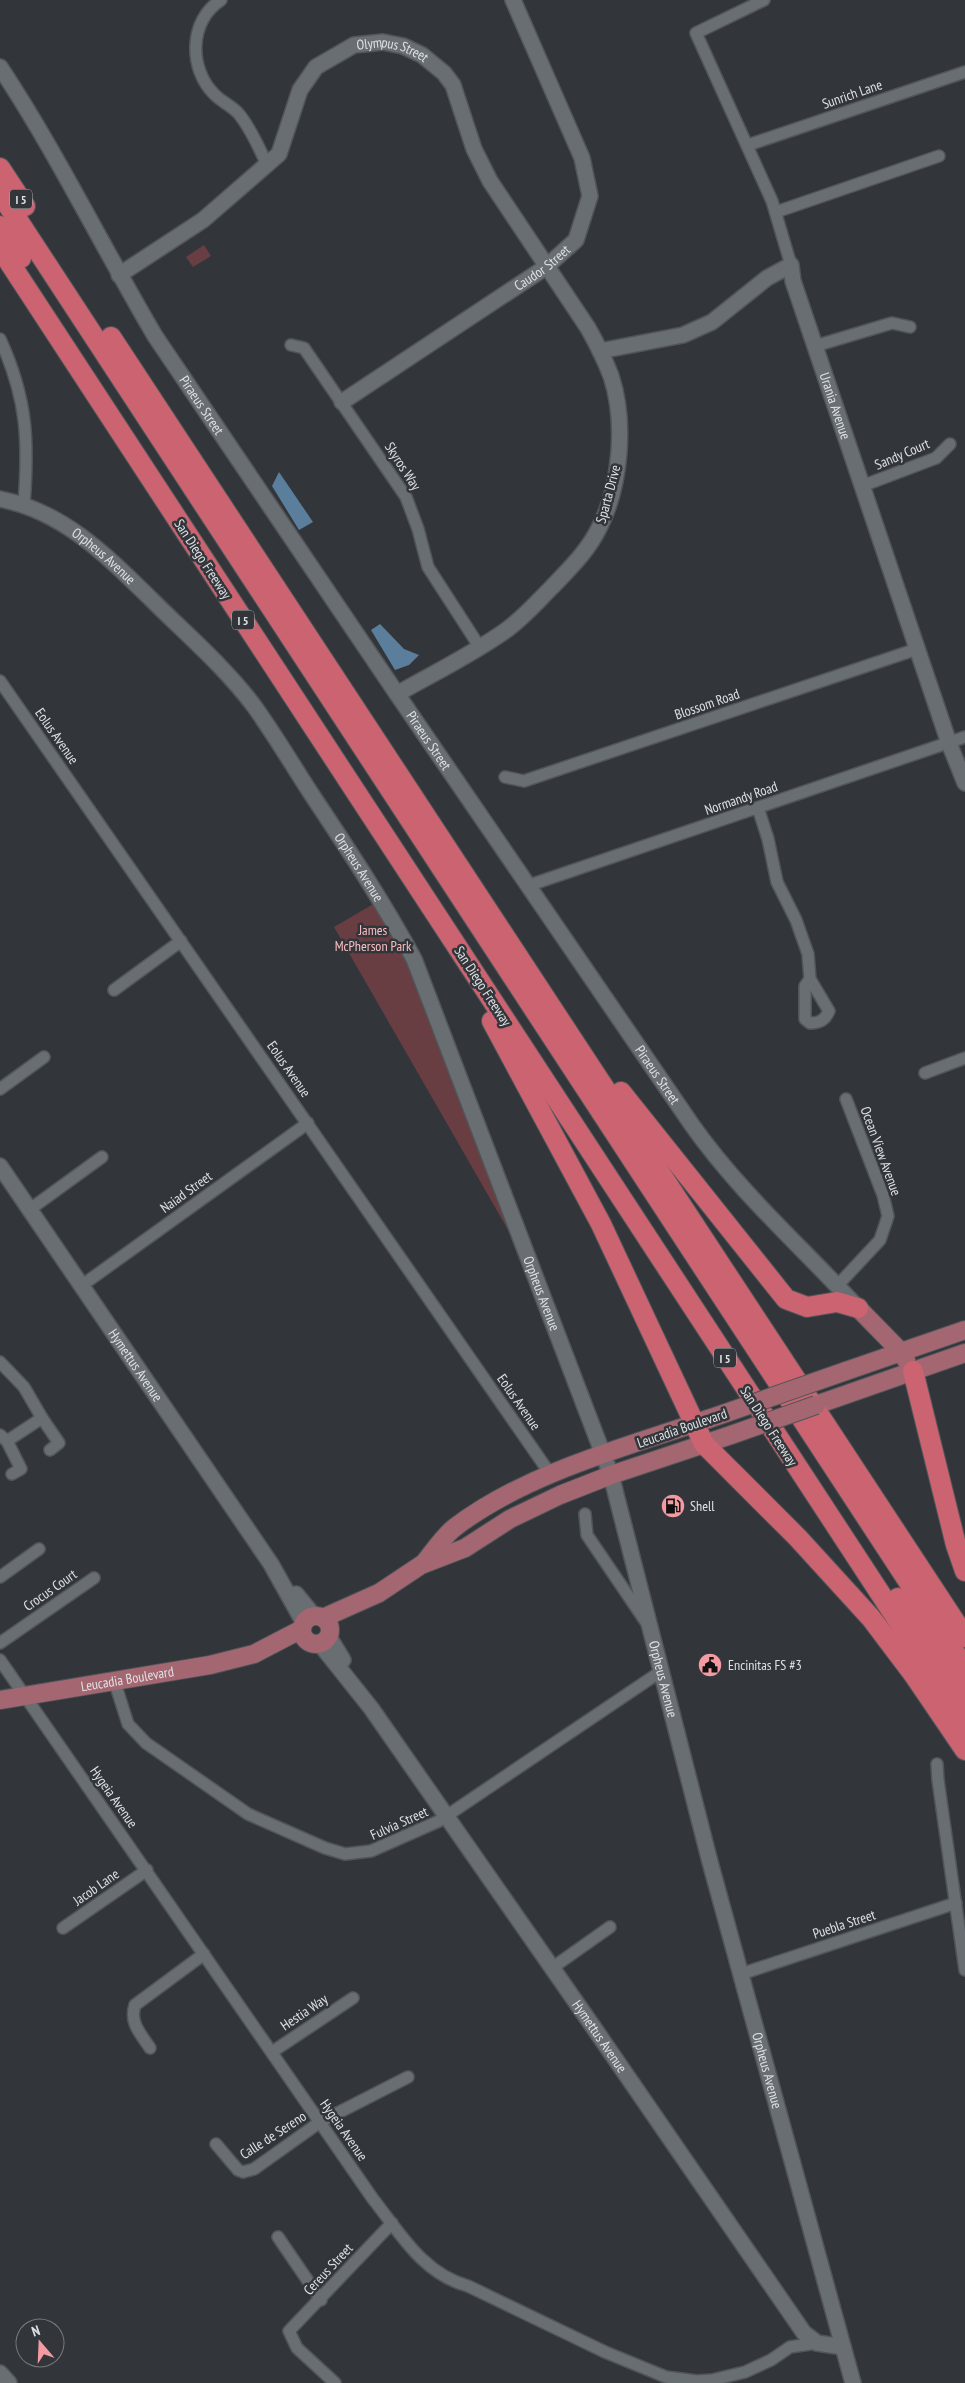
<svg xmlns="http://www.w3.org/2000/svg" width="965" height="2383" viewBox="0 0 965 2383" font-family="'PT Sans Narrow',sans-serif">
<rect width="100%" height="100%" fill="#32363b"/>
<g fill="#693e42">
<polygon points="204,245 211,256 193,267 186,257"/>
<polygon points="382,899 538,1282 334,927"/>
</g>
<g fill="#5b7e9c">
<polygon points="279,472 313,522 299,530 272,486"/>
<polygon points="380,624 404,649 419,655 409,665 395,670 371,630"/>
</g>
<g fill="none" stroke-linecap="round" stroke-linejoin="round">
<g stroke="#515558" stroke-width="14">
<g id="street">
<path d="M221 0C189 20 188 69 215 95 222 102 232 106 239 114 250 128 260 149 267 165"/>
<polyline points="764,0 696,33 772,201 791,265"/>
<polyline points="748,145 965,72"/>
<polyline points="776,212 939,156"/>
<path d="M0 339C27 398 29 440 24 504"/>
<polyline points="291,345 304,348 406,497 418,529 428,567 479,646"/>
<polyline points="815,346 892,323 910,327"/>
<polyline points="862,486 936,458 950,444"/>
<polyline points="0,681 551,1475"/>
<polyline points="505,777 524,781 917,649"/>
<path d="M758 808 768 839 777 882 796 920 808 954 810 979 829 1011C825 1020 820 1023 810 1023L805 1019V986L810 979"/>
<polyline points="527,886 965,737"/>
<polyline points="114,990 181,941"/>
<polyline points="925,1073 965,1058"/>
<polyline points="0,1089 44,1057"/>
<polyline points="29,1210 102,1157"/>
<polyline points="81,1286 308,1123"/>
<polyline points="837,1286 880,1240 888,1216 883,1195 846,1099"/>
<polyline points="0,1362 24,1387 42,1418"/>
<polyline points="0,1435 7,1441 42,1418 59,1443 50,1450"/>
<polyline points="7,1441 21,1469 12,1474"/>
<polyline points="585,1514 587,1535 646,1622"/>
<polyline points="0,1577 39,1549"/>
<polyline points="0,1643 94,1578"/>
<path d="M0 1660 373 2199C400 2233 423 2274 468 2286L605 2352 666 2377 697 2381 712 2380 745 2372 771 2360 790 2347 817 2343"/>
<polyline points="114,1680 128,1724 146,1743 248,1814 325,1848 345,1854 371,1851 439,1821 660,1672"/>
<polyline points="937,1764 938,1780 965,1970"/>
<polyline points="63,1928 147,1870"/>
<polyline points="552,1968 610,1927"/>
<polyline points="741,1974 956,1903"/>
<path d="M150 2048C141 2034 129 2023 135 2005L204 1954"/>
<polyline points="272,2052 353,1998"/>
<polyline points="216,2144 238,2170 243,2172 254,2169 320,2122 408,2077"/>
<polyline points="278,2237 321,2300"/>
<polyline points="335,2383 297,2348 289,2331 392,2223"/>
</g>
</g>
<g stroke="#515558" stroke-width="18">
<g id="secondary">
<path id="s1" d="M0 67C57 153 102 246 155 336L397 694 692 1125C740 1193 802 1247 858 1308"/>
<path id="s2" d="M119 275 203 220 279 154 300 90 316 67 354 45 383 42 403 46 422 55 444 73 453 85 474 149 490 181 588 328C597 344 605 360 611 376 626 421 621 486 599 528 588 551 569 569 552 587 537 602 522 619 505 631 471 655 432 674 397 694"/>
<path id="s3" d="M600 351 683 335 712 322 767 278 791 265 793 281 949 743 965 783"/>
<path id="s4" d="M342 402 546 267 576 240 590 196 582 158 513 0"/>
<path id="s5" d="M0 499C63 511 107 556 152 600 186 634 225 667 254 706 275 735 293 766 312 795 348 849 383 902 414 959L611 1475 710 1862 853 2383"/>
<path id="s6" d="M0 1166 271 1564 304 1623"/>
<polyline points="296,1594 314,1616"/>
<polyline points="329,1637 343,1660"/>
<path id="s7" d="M320 1644 371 1708 594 2028 804 2333 817 2343 843 2347"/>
<polyline points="0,2373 9,2383"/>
</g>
</g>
<g stroke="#515558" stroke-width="20">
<g id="primary">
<polyline points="858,1308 901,1352 906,1360"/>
<polyline points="846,1371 965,1330"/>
<polyline points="816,1405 965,1353"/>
<path d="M424 1563C433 1552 443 1537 454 1528 528 1471 636 1444 723 1414"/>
<circle cx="316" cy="1630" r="14"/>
<polyline points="323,1618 379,1593 421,1565 465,1548 510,1519 560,1495 611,1475 731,1435"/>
<path id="s8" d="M0 1700 210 1665 254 1654 302 1629"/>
</g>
</g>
<g stroke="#515558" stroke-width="22">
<g id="highway">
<polyline points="0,168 25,206"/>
<polyline points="0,193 965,1668"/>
<polyline points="0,226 21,258"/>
<polyline points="0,248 965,1723"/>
<polyline points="111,337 965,1637"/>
<polyline points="492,1021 601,1224 704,1444 798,1538 871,1618 914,1675 965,1750"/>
<polyline points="621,1092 786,1299 807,1307 837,1302 858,1308"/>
<polyline points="913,1371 956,1545 965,1571"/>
<polyline points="898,1598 965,1695"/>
</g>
</g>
<use href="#street" stroke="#696e73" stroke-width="11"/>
<use href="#secondary" stroke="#696e73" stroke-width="15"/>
<use href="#primary" stroke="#a46771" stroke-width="18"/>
<use href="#highway" stroke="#cb6370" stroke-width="20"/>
<g stroke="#515558" stroke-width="20" stroke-linecap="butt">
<g id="primary-bridge">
<polyline points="723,1414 846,1371"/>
<polyline points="731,1435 816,1405"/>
</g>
</g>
<use href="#primary-bridge" stroke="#a46771" stroke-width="18"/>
</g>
<defs>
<g id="fuel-disc" transform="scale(1.25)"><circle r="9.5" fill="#f49aa2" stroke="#32363b"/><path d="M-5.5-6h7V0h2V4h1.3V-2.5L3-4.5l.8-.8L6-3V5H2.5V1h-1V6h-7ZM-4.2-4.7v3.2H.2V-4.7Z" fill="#111"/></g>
<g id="civic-disc" transform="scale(1.25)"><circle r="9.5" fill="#f49aa2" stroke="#32363b"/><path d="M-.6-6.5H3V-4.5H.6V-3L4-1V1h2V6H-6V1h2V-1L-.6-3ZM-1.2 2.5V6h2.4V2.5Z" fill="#111"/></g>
</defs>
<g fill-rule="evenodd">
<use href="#fuel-disc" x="673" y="1506"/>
<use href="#civic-disc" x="710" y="1665"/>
</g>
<g text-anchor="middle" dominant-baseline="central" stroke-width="5" stroke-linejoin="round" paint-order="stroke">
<g fill="#32363b" stroke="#aaaeb1" stroke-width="1">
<rect x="10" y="189.5" width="22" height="19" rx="4"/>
<rect x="232" y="610.5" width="22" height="19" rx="4"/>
<rect x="714" y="1348.5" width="22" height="19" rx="4"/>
</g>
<g font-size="12" font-weight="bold" fill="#dee1e3">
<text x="21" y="199">I 5</text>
<text x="243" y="620">I 5</text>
<text x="725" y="1358">I 5</text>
</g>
<g font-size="14" fill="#dee1e3" stroke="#32363b">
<text stroke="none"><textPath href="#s2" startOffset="380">Olympus Street</textPath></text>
<text transform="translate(852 94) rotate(-19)">Sunrich Lane</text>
<text stroke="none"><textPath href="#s4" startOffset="241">Caudor Street</textPath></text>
<text stroke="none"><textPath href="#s1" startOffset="394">Piraeus Street</textPath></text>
<text stroke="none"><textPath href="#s3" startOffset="362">Urania Avenue</textPath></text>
<text transform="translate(902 454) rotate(-23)">Sandy Court</text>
<text transform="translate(403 466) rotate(57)">Skyros Way</text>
<text transform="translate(608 494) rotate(-75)">Sparta Drive</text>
<text stroke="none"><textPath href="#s5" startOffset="120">Orpheus Avenue</textPath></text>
<text transform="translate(203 559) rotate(57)">San Diego Freeway</text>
<text transform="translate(707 704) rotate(-19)">Blossom Road</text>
<text transform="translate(57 736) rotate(55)">Eolus Avenue</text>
<text stroke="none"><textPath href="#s1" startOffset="799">Piraeus Street</textPath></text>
<text transform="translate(741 798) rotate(-19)">Normandy Road</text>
<text stroke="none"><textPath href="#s5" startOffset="525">Orpheus Avenue</textPath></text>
<text transform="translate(483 986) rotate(57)">San Diego Freeway</text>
<text transform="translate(289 1069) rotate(55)">Eolus Avenue</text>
<text stroke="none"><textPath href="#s1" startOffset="1204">Piraeus Street</textPath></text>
<text transform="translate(881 1151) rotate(70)">Ocean View Avenue</text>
<text transform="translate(186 1192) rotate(-36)">Naiad Street</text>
<text stroke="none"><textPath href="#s5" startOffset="990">Orpheus Avenue</textPath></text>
<text stroke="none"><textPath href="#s6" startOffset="241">Hymettus Avenue</textPath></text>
<text transform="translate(519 1402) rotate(55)">Eolus Avenue</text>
<text transform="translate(769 1426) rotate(57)">San Diego Freeway</text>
<text transform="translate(682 1428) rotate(-19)">Leucadia Boulevard</text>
<text transform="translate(50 1590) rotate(-35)">Crocus Court</text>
<text stroke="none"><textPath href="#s8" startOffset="129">Leucadia Boulevard</textPath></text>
<text stroke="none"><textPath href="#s5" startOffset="1395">Orpheus Avenue</textPath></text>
<text transform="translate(114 1797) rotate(55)">Hygeia Avenue</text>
<text transform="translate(399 1823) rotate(-24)">Fulvia Street</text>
<text transform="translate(96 1887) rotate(-35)">Jacob Lane</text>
<text transform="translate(844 1924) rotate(-18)">Puebla Street</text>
<text transform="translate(304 2012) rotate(-34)">Hestia Way</text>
<text stroke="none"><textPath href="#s7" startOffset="482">Hymettus Avenue</textPath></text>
<text stroke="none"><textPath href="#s5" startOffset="1800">Orpheus Avenue</textPath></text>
<text transform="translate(344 2130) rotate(55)">Hygeia Avenue</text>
<text transform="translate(273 2135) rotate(-33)">Calle de Sereno</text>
<text transform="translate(328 2269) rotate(-47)">Cereus Street</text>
</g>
<g font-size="14" fill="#fdbec3" stroke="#32363b">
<text x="373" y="930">James<tspan x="373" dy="16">McPherson Park</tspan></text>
</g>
<g font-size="14" fill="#dee1e3" stroke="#32363b" text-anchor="start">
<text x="690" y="1506">Shell</text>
<text x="728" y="1665">Encinitas FS #3</text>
</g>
</g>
<g transform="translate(40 2343) rotate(341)"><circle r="24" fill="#32363b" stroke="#777a7e"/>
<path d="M0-4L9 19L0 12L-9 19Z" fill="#f49aa2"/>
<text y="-8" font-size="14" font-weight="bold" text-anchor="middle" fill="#dee1e3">N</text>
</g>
</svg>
